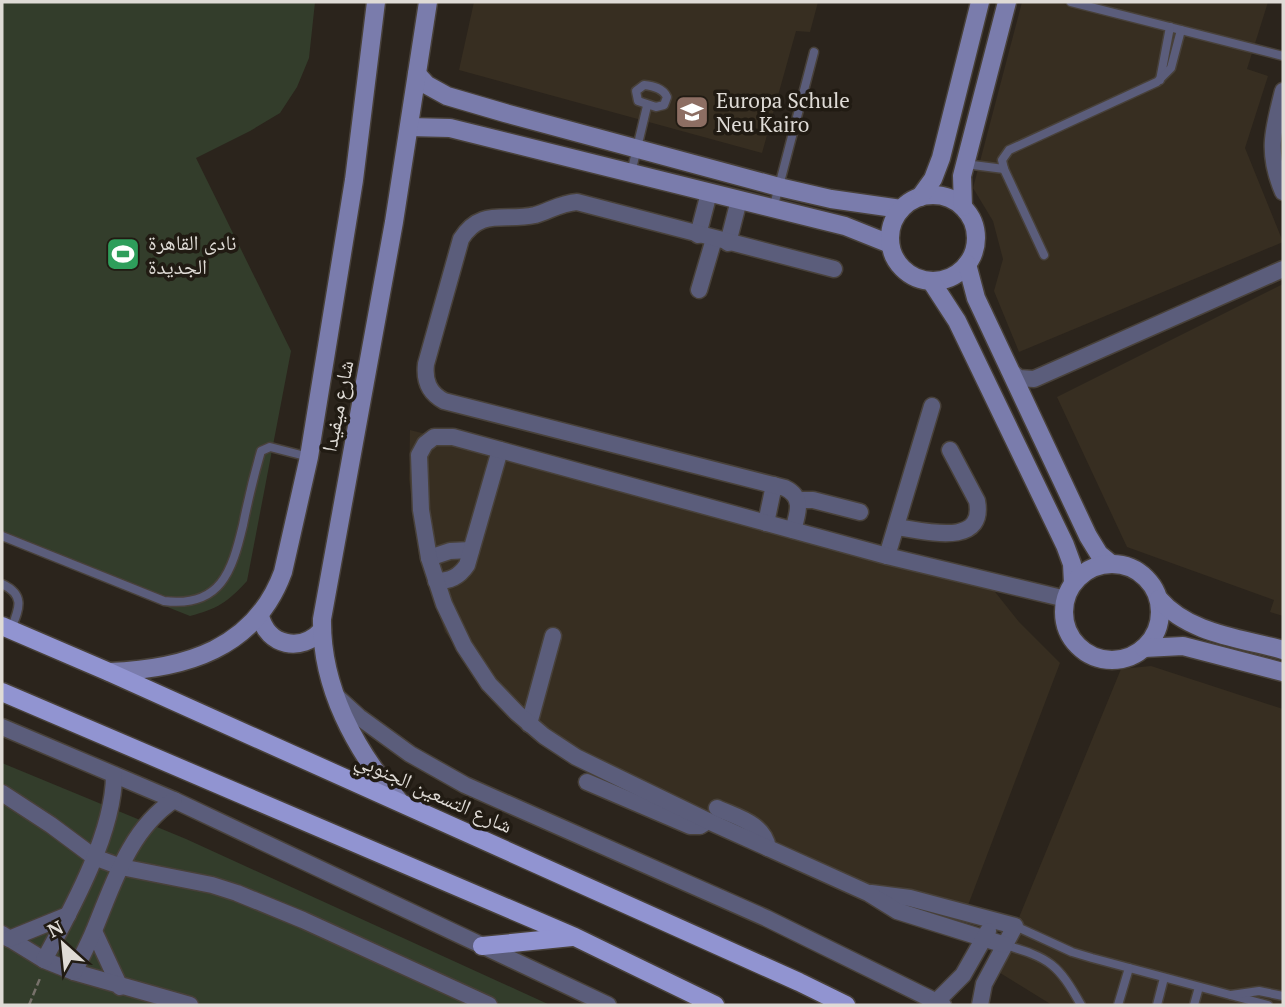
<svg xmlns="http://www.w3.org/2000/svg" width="1285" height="1007" viewBox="0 0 1285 1007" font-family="'PT Serif','Noto Naskh Arabic',serif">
<rect width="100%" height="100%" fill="#2b241c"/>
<g fill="#372e21">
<polygon points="474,2 818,2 810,32 796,31 762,153 459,70"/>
<polygon points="1022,2 1268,2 1247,69 1268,76 1245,148 1283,242 1019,352 994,291 1003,259 993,221 973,188"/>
<polygon points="1283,284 1283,616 1270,612 1274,600 1127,547 1057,397"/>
<polygon points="410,430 984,578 1019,622 1060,663 959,929 748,840 543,739 480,680 445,632 419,557 409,479"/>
<polygon points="1151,666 1283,709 1283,1005 1052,1005 997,971 1121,669"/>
</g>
<g fill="#333d2b">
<path d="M2 2H315L309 58 297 87 280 113 250 131 196 158 291 351 247 581C228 602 217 609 190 616L2 541Z"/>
<polygon points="2,763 186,839 550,1005 2,1005"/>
</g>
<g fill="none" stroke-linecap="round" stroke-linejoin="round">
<g stroke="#48413a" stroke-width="11">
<g id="lane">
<polyline points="1071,2 1283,56"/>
<polyline points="1160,80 1170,27"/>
<path d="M644 85C653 86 663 88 667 97L664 105 656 107 638 101 636 91Z"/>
<polyline points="965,164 1004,169"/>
<polyline points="631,173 647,106"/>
<polyline points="773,209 814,52"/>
<polyline points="1044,255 1004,169 1002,160 1009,150 1157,82 1171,68 1181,30"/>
<path d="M2 536 164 601C221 608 232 571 243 525 248 500 254 475 261 451L270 447 309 457"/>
<path d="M2 584C26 595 19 609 11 629"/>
<polyline points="1015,926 1072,952 1092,958 1268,1005"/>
<path d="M1005 945C1050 958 1058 964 1081 1005"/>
<polyline points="1231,995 1259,991 1283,996"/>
<polyline points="1118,1005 1129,968"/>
<polyline points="1157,1005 1164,978"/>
<polyline points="1194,1005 1199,987"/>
</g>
</g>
<g stroke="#48413a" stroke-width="19">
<g id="street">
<path d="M1283 91C1273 130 1266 153 1283 192"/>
<polyline points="698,235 709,193"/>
<polyline points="728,243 739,200"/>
<polyline points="699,290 714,239"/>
<polyline points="1009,370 1019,378 1034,379 1283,269"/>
<polyline points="798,500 813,500 860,512"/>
<polyline points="766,523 774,485"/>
<path d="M896 527C922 530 986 549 977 501L950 450"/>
<path d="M793 530C798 513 804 497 785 488L444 401C429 393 424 381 426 364L461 239C481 207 505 222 535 215 549 211 561 203 577 202L834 269"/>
<polyline points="887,556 932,406"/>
<polyline points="429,558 450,551 471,550"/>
<path d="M436 581C450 581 459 577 467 565L500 450"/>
<polyline points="336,696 359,717 410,754 465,785 766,918 943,1005"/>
<polyline points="529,724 553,636"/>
<polyline points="2,727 174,800 608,1005"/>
<polyline points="587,782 690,826 700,826 708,821"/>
<polyline points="2,793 51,825 94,857 121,867 212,885 237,893 303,920 489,1005"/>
<path d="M717 808C736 817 764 823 768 848"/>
<polyline points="871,893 910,898 1015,926 984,984 980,1005"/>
<polyline points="94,931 120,987"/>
<polyline points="2,934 44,960 74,972 190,1005"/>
<polyline points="9,939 68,915"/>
<polyline points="1005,945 897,911 868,893 708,821 576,757 544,736 517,713 489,684 464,646 444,604 429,558 421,510 419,455 425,444 434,437 453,437 887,556 1066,599"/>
<path d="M44 960C71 910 114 833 114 775"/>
<path d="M74 972C81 958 89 943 95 928 114 882 130 829 174 800"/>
<polyline points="936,1002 963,975 988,931"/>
</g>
</g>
<g stroke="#48413a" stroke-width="21">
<g id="secondary">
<polyline points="417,74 427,85 447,96 505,113 779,187 831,199 901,209"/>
<polyline points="409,127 450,128 845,226 890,244"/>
<circle cx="933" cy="238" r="43"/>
<polyline points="920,197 933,179 941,158 980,2"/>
<polyline points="963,207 962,176 1007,2"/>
<polyline points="967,264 976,298 1088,536 1099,554 1110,563"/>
<polyline points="931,281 957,321 1065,545 1072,564 1073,583"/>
<circle cx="1112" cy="612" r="48"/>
<path d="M1159 599C1189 634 1241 638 1283 650"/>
<path d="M260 616C268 646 301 653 322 630"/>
<polyline points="1144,648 1183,646 1283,672"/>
<path d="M109 672C185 669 255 649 283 572L309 457 354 180 376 2"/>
<path d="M399 801C355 750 321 687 322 619L394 222 428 2"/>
</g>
</g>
<g stroke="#48413a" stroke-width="21">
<g id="primary">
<polyline points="2,626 109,672 799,982 846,1005"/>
<polyline points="2,692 575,937 715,1005"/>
<polyline points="482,946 572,937"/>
</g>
</g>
<polyline stroke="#77716a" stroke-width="2.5" stroke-dasharray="7 3.5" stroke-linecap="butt" points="29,1005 41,976"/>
<use href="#lane" stroke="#5b5d7b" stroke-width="8"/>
<use href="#street" stroke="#5b5d7b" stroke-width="16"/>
<use href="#secondary" stroke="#7a7cac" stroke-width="18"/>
<use href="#primary" stroke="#9194d1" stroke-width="18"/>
</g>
<defs>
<g id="school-square" transform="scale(1.75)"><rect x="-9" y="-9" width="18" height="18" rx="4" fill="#8d6e63" stroke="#211b13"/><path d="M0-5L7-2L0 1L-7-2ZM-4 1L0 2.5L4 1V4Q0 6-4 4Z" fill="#fff"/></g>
<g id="stadium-square" transform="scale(1.75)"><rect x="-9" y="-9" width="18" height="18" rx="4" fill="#2e9e5b" stroke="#211b13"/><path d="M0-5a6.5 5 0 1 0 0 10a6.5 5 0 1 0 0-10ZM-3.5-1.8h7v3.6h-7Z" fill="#fff"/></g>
</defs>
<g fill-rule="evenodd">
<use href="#school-square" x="692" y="112"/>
<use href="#stadium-square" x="123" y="254"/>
</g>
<g text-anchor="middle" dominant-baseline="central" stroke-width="7" stroke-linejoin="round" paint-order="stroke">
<g font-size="21" fill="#dfdbd6" stroke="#211b13" text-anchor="start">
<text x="716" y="100">Europa Schule<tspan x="716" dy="24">Neu Kairo</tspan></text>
<text x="148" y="242">نادى القاهرة<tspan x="148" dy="24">الجديدة</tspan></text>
</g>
<g font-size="21" fill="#dfdbd6" stroke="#211b13">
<text transform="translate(337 406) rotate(-79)">شارع ميفيدا</text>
<text transform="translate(434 792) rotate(24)">شارع التسعين الجنوبي</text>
</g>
</g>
<rect width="1285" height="1007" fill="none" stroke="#dfdbd6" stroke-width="7"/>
<g transform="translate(63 944) rotate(333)" stroke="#211b13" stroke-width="5" paint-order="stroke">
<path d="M0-5L12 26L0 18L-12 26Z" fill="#dfdbd6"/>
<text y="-10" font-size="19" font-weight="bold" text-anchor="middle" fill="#dfdbd6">N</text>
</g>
</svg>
